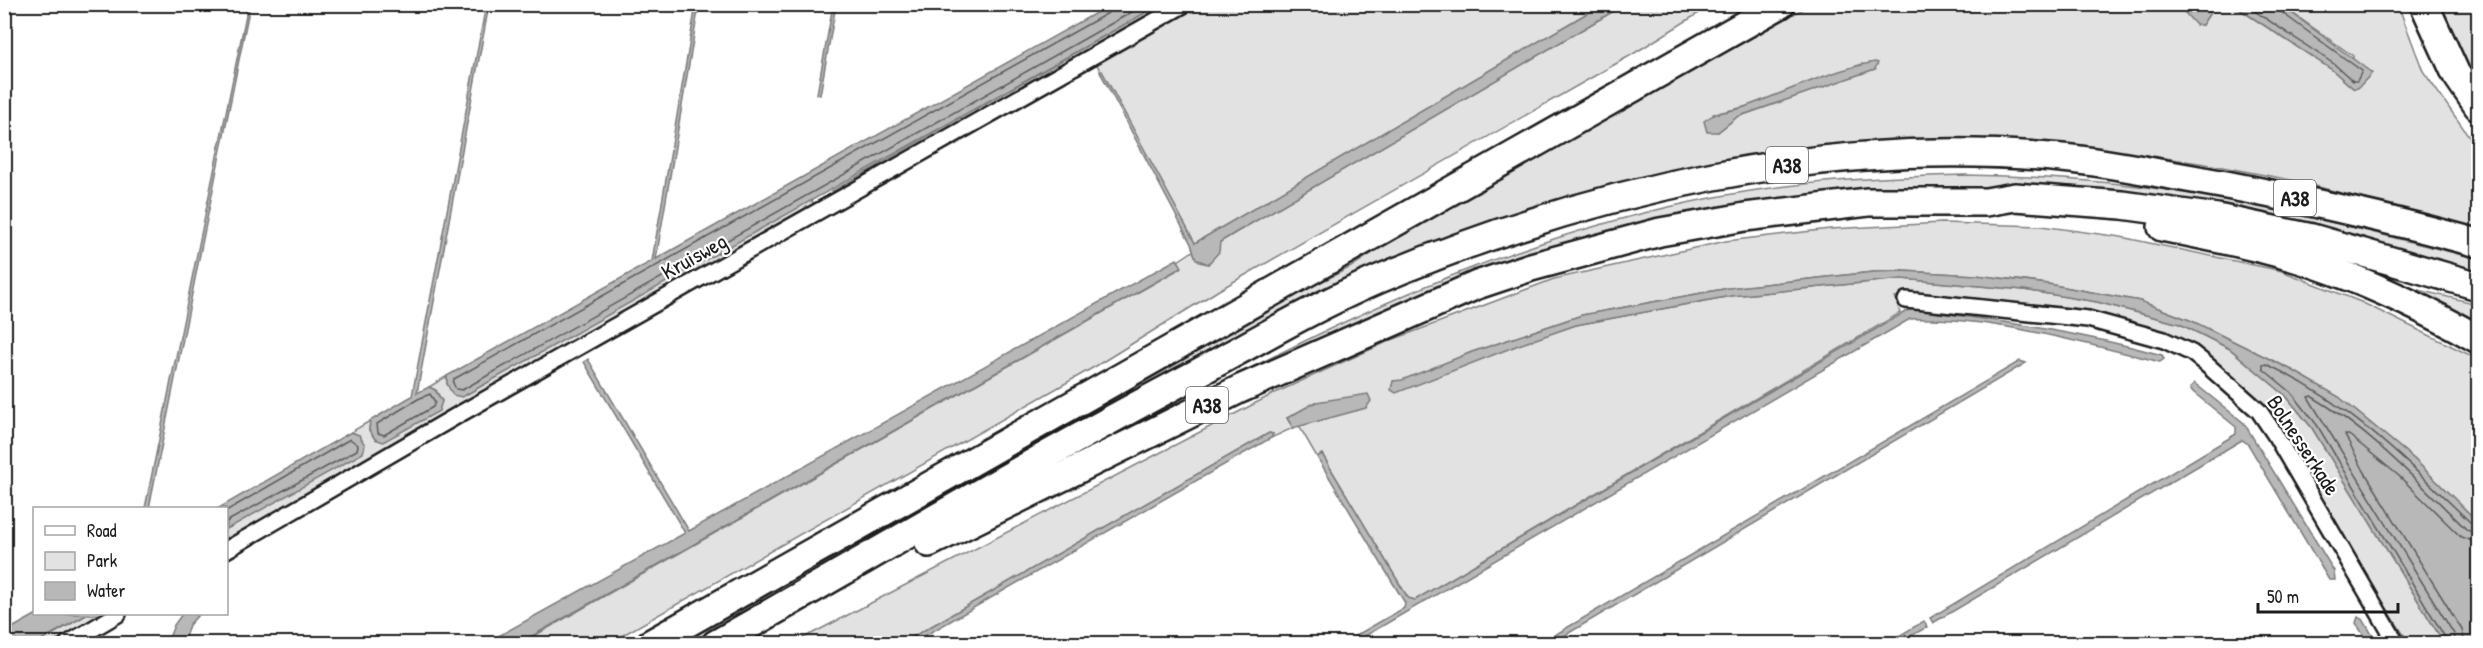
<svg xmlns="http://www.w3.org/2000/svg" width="2483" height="648" viewBox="0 0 2483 648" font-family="'Patrick Hand',sans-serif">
<rect width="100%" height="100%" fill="#fff"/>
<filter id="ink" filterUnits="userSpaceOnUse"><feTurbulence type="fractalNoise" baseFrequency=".0167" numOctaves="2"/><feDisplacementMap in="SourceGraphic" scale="12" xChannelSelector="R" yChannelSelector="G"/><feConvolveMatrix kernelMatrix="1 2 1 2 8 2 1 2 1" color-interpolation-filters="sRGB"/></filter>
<g filter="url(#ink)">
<g fill="#e2e2e2" stroke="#7f7f7f" stroke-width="1.5" fill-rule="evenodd">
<polygon points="1159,5 1172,5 838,192 832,191"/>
<polygon points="1200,5 1601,5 1195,243 1096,63"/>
<polygon points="1624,5 1712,5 1633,54 1219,290 1096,366 609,643 520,644 1181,268 1178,261 1193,251 1199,262 1208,264 1220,242 1235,233"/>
<path d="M1810 5H2178L2197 25H2202L2215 5H2233L2331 69 2353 88V56L2281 5H2398L2423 71 2478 149V228L2291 180 2212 165 2105 149 1982 143 1543 208 911 519 696 643 674 644 1283 301 1351 267 1392 240ZM1862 64 1875 69 1737 117 1718 132 1713 114 1745 107Z"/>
<polygon points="2435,5 2478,5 2478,89"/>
<path d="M1965 175C2039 176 2113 181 2186 193 2285 208 2382 235 2478 259V279L2169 205 1703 214 1149 422C1329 323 1513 236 1716 197 1798 181 1881 177 1965 175Z"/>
<polygon points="811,199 814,204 227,540 226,529 283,497 359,435 351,432 370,421 369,430 375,439 383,441 442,401 436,390 429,387 447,376 447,384 462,397"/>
<polygon points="1942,223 2041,226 2121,237 2282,271 2361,302 2478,359 2478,522 2414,459 2339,397 2292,370 2192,321 2140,301 2048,284 1976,275 1902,271 1873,272 1729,288 1582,315 1472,352 1391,386 1576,325 1731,296 1902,279 2024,290 2097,302 2180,324 2230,349 2286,396 2312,428 2444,643 2409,643 2250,395 2131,324 1935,294 1895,297 1900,313 1415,600 1408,598 1322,454 1317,457 1299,426 1325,419 1316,402 1287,418 1293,428 1271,438 1273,434 1269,433 902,643 792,644 1275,393 1389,341 1554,279 1726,241 1830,229"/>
<polygon points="2380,281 2478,304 2478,326"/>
<polygon points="88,614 105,614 51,643 36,644"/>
</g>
<g fill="#b8b8b8" stroke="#7a7a7a" stroke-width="1.5">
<polygon points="248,5 250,5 149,508 145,508"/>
<polygon points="486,5 489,5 417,393 429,387 435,390 442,401 439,411 383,442 375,439 369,430 370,421 412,396"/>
<polygon points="696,5 699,5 656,259 1110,5 1159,5 462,397 453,395 447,384 447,376 652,261"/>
<polygon points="833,5 836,5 820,95 817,94"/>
<polygon points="1601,5 1624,5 1235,233 1220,242 1219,252 1208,264 1196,259 1191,244 1100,72 1102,71 1195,243"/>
<polygon points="2178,5 2215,5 2202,25 2196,25"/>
<polygon points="2233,5 2281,5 2372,73 2358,88 2353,88 2331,69"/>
<path d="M1875 62 1878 63 1875 69 1737 117 1718 132H1707L1704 121C1717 110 1732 112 1747 106 1789 91 1831 70 1875 62Z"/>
<polygon points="1177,259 1182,267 520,643 486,643 685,533 584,362 588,359 689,531"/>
<polygon points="1902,271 1976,275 2048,284 2140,301 2192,321 2292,370 2339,397 2414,459 2478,522 2478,643 2444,643 2312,428 2286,396 2230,349 2180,324 2097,302 2024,290 1902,279 1731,296 1576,325 1516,346 1396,393 1391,390 1393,381 1402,380 1472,352 1582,315 1729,288 1873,272"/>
<path d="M1910 309C1995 320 2079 332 2162 355L2164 359 2160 362C2084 343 1987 316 1910 319L1353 643H1343L1404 608 1405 603 1317 457 1322 454 1408 598 1415 600Z"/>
<polygon points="2020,361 2026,363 1552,643 1541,643"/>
<polygon points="2194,383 2244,423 2334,571 2335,580 2329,580 2248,444 2242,440 1933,623 1930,618 2236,434 2236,427 2193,392 2190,388"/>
<polygon points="1368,394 1371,401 1366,408 1293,428 1287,418 1316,402"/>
<polygon points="351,432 359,435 365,445 363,453 227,529 226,508 219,508"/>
<polygon points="1269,433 1273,434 1271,438 912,643 902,643"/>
<polygon points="37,614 88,614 36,643 5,643 5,632"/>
<polygon points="182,614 199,614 189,625 183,643 167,643 174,625"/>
<polygon points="2358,617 2363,619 2377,643 2368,643 2356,623"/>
<polygon points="1924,621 1927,627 1899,643 1887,643"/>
</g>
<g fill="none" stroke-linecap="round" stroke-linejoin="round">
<g stroke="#5a5a5a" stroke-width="1.5">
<polyline points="1111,4 1108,13 454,379 453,383 456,389 462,390 1146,4"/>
<polyline points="2244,4 2334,64 2353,81 2357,81 2362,71 2281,12 2278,4"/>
<polygon points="430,394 435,402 433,407 384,435 378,433 377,424 418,399"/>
<polyline points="226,511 350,439 358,445 357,450 226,522"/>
<path d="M2449 644 2317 425 2291 392 2263 369V365L2266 364C2348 402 2408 462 2472 524L2478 526"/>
<path d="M2456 644 2454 634 2308 397 2311 396C2370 430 2419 483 2467 530L2478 534"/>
<polyline points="2465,644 2462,630 2364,471 2345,435 2349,435 2399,476 2461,537 2478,543"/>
</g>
<g stroke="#1c1c1c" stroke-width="20">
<g id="street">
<polyline points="1906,300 2088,319 2164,340 2192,353 2207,365 2259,411 2274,433 2397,644"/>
<polyline points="226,550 458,415 1185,4"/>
<polyline points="67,644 118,614"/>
</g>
</g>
<g stroke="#1c1c1c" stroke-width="32">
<g id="highway">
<polyline points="2424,4 2456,74 2478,106"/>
<path d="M2162 227C2220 239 2279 250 2334 271 2385 290 2432 313 2478 339"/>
<polyline points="929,543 1240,389 1477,285 1531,267 1660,232 1745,217 1868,202 1986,202 2015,197 2122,205 2217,218 2312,238 2478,286"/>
<polyline points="650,644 1781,4"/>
<path d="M716 644C875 554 1033 460 1194 375 1255 342 1316 306 1379 279 1592 189 1830 135 2062 158 2096 161 2131 168 2165 174 2271 192 2375 215 2478 243"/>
</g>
</g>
<use href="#street" stroke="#fff" stroke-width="15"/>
<use href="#highway" stroke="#fff" stroke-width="27"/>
</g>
</g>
<g text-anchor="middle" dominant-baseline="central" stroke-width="4.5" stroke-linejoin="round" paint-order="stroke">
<g fill="#fff" stroke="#606060" stroke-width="1.5">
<rect x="1766" y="147" width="42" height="36" rx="4.5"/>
<rect x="2274" y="180" width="42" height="36" rx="4.5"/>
<rect x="1186" y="387" width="42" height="36" rx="4.5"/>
</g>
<g font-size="21" font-weight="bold" fill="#1c1c1c">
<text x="1787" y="165">A38</text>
<text x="2295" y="198">A38</text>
<text x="1207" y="405">A38</text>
</g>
<g font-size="22" fill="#1c1c1c" stroke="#fff">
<text transform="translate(694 256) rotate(-29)">Kruisweg</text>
<text transform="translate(2304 445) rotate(57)">Bolnesserkade</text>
</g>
</g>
<rect width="2483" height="648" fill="none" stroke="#fff" stroke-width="24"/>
<rect x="12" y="12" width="2459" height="624" fill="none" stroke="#1c1c1c" stroke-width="2" filter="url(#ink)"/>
<rect x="33" y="507" width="195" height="108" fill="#ffffff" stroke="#a4a4a4" stroke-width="1.5"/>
<rect x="45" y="526" width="30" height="9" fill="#ffffff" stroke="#a4a4a4" stroke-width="1.5"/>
<text x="87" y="537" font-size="18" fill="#1c1c1c">Road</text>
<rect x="45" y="552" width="30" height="18" fill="#e2e2e2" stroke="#a4a4a4" stroke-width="1.5"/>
<text x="87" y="567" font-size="18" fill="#1c1c1c">Park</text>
<rect x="45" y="582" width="30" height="18" fill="#b8b8b8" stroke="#a4a4a4" stroke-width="1.5"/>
<text x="87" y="597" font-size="18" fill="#1c1c1c">Water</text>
<path d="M2258 603v9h140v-9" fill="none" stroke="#1c1c1c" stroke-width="3"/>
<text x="2267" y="603" font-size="18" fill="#1c1c1c" stroke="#ffffff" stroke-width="4.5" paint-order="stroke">50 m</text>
</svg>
